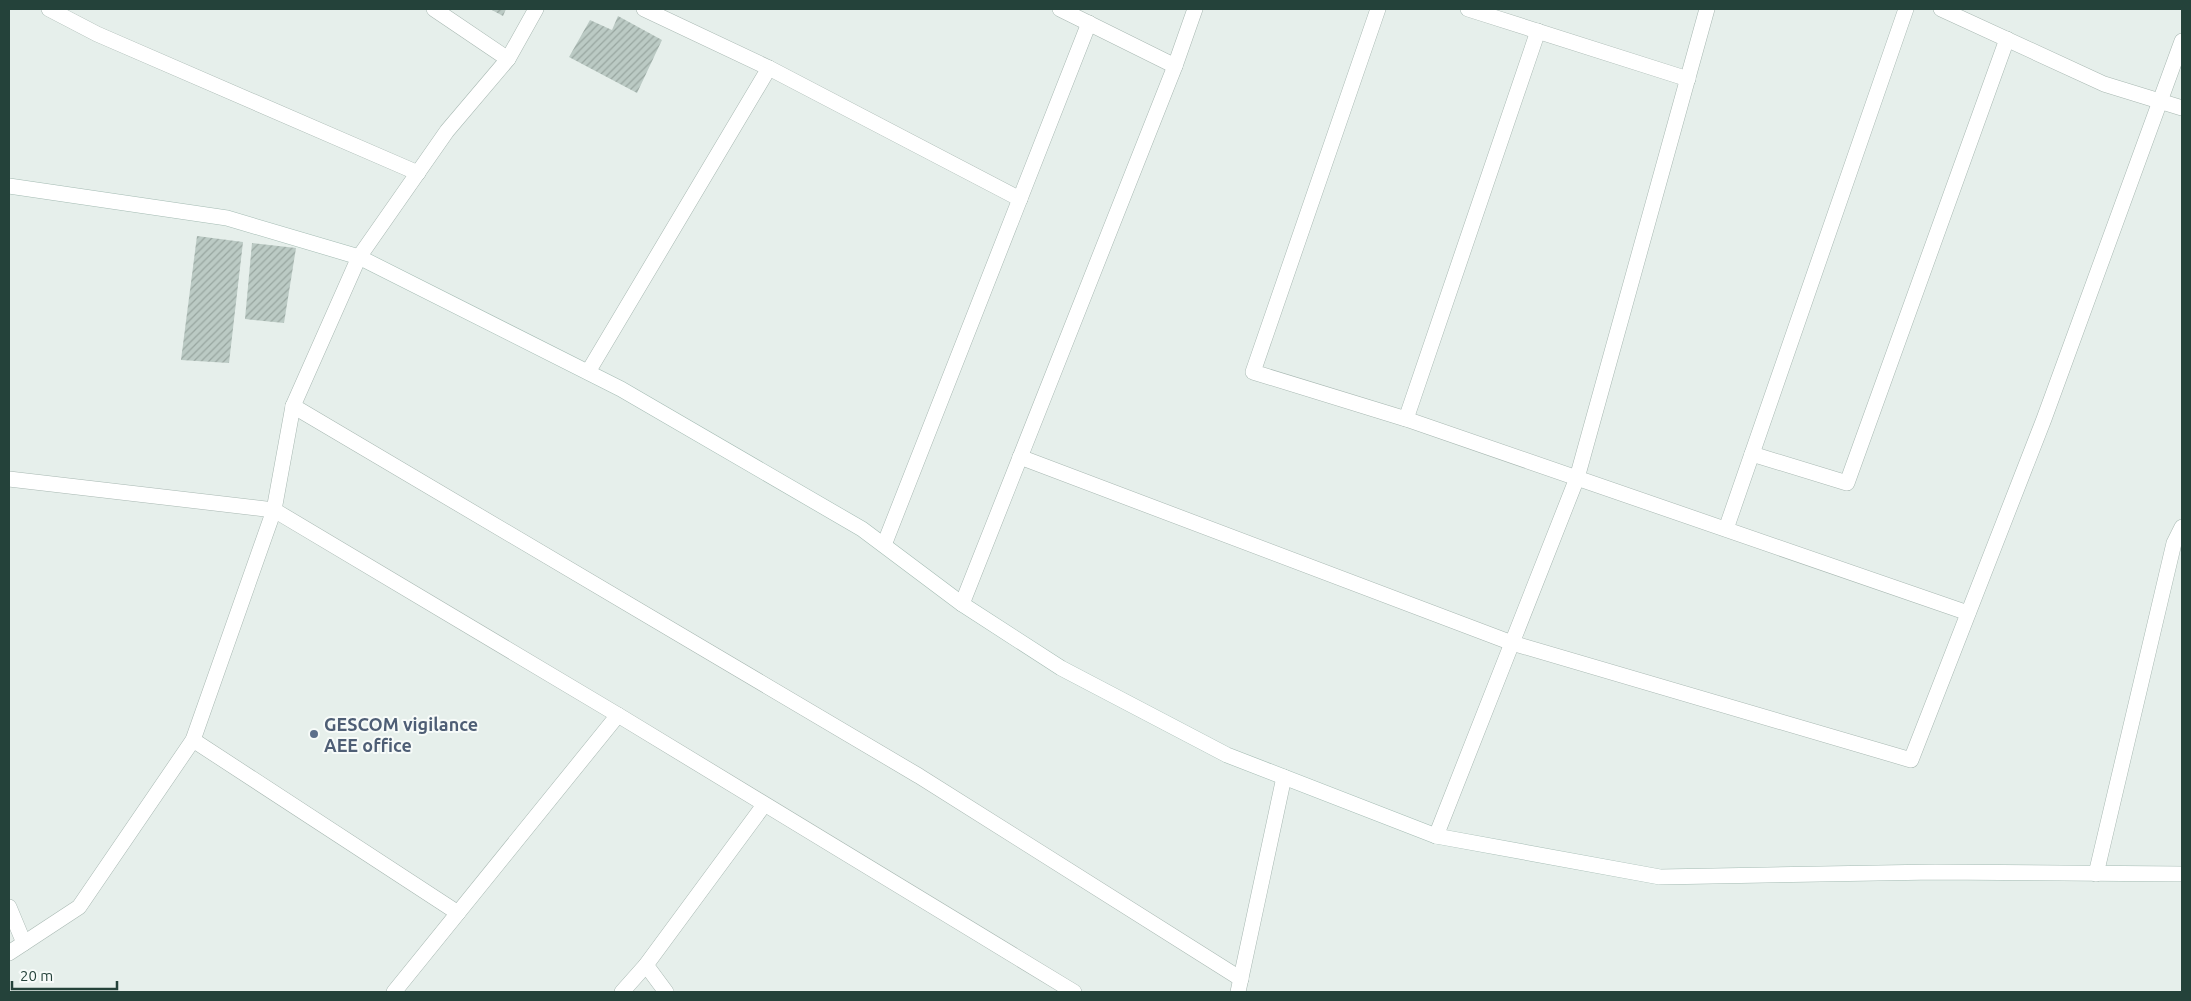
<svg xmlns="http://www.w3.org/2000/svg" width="2191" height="1001" viewBox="0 0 2191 1001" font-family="Ubuntu,sans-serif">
<defs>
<pattern id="building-hatch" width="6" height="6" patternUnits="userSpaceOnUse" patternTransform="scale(1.25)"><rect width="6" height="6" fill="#bbcac4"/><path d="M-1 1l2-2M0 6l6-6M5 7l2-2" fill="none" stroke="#98a6a0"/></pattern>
</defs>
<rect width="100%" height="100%" fill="#e6efeb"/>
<g fill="url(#building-hatch)">
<polygon points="490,9 506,9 503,16"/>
<polygon points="618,16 662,40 637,93 569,57 590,20 612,30"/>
<polygon points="197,236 243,242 229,363 181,360"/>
<polygon points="252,243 296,248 284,323 245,319"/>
</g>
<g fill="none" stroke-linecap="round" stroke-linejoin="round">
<g stroke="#a8b8b2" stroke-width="16">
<g id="minor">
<polyline points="49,9 97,34 418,173"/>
<polyline points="434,9 508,59"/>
<polyline points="644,9 769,68 1020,199"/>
<polyline points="1060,9 1175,66"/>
<polyline points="1378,9 1253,372 1406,419 1968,613"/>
<polyline points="1468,9 1688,79"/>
<polyline points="1941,9 2104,84 2182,108"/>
<polyline points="588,372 769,68"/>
<polyline points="293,406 919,776 1241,979"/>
<polyline points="1406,419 1538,31"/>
<polyline points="1752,454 1847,483 2007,39"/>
<polyline points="1020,457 1512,643 1911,760 2044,419 2182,41"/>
<polyline points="9,479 274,510 618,715 394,992"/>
<polyline points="1726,529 1906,9"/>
<polyline points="884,545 1089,23"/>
<polyline points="962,604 1175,66 1195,9"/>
<polyline points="618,715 1074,992"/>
<polyline points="193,740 458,913"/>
<polyline points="1436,836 1577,478 1707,9"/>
<polyline points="2096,874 2174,543 2182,527"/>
<polyline points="9,907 24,943"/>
<polyline points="9,953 79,907 193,740 274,510 293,406 359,257 447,131 508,59 536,9"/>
<polyline points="646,965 666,992"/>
<polyline points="622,992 646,965 764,805"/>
<polyline points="1238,992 1284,777"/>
</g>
</g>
<g stroke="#a4bbb3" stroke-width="16">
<polyline id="secondary" points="9,186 227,218 359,257 621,389 862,529 962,604 1061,668 1227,755 1436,836 1660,877 1935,872 2182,874"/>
</g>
<use href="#minor" stroke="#fff" stroke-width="15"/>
<use href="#secondary" stroke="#fff" stroke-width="15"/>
</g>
<circle fill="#5c6f8a" stroke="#f7fbf9" stroke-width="2" cx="314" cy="734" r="5"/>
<g text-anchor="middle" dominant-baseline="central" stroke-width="4" stroke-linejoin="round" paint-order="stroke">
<g font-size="18" font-weight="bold" fill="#4e5e75" stroke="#f7fbf9" text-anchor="start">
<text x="324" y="724">GESCOM vigilance<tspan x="324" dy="21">AEE office</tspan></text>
</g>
</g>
<rect width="2191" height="1001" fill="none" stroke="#24423a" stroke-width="20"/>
<path d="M12 981v8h105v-8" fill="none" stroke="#24423a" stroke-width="2.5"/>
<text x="20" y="981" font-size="15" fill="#24423a" stroke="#f7fbf9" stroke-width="4" paint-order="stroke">20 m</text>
</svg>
